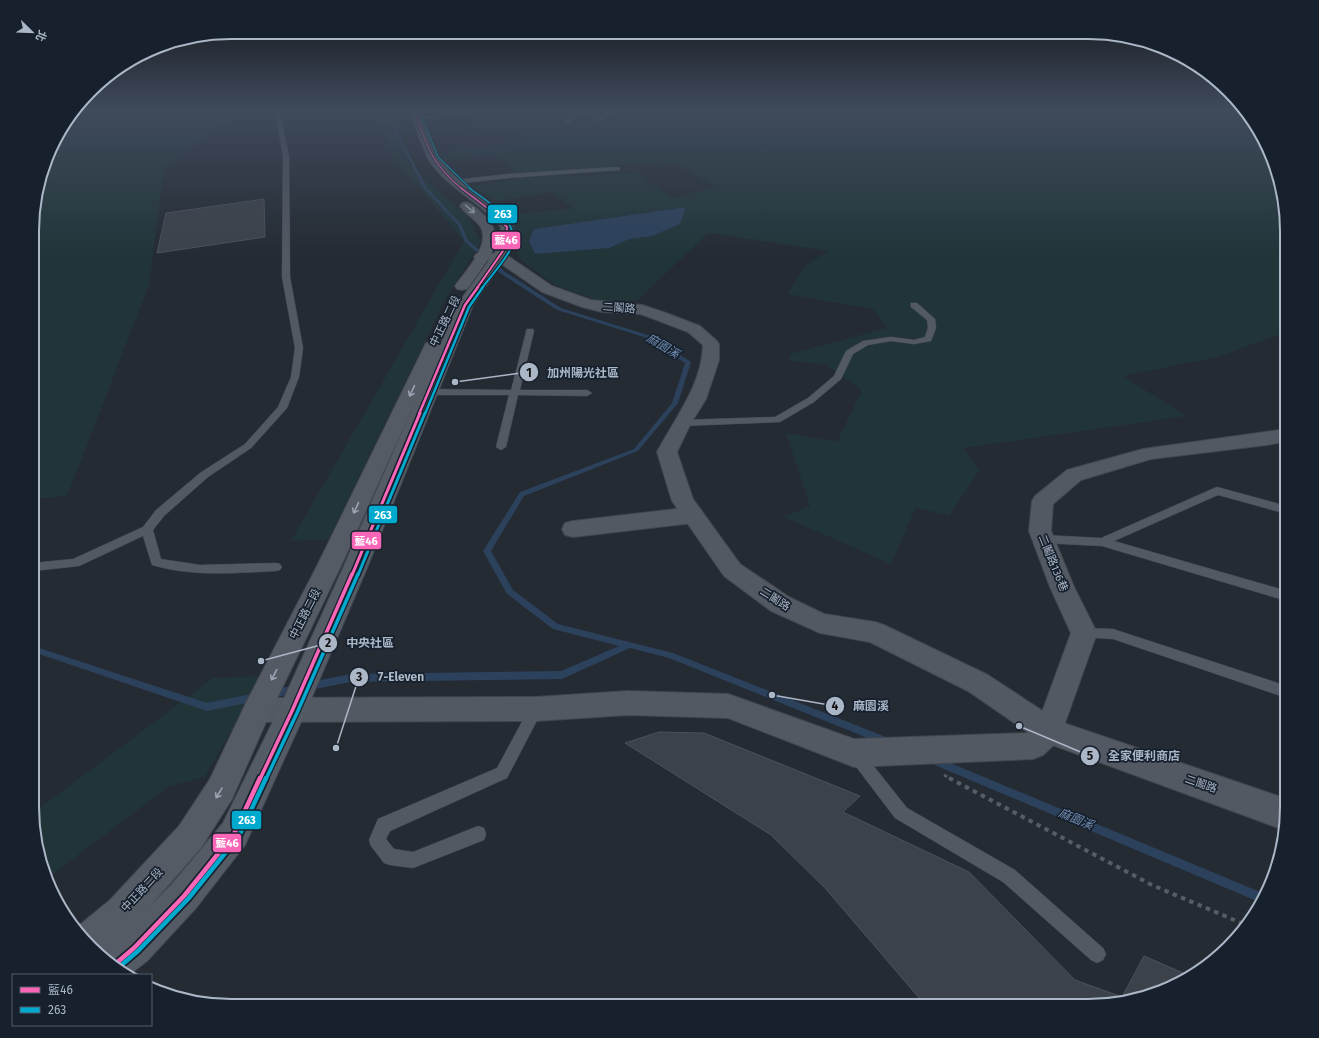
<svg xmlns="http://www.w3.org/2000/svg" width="1319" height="1038" viewBox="0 0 1319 1038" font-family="'Fira Sans','Noto Sans TC',sans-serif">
<rect width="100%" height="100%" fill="#242b33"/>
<g fill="#213539" fill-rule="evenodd">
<polygon points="76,110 240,110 164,168 149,285 67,496 33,499 34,205 59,132"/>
<polygon points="375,110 394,110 409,164 433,187 469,217 481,242 446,298 328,540 291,541 464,241 393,156"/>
<path d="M526 110H540L554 113 543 118 586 125 593 124 614 127 631 116 612 110H655L677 112 682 110H1241C1249 121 1261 132 1267 144 1294 202 1287 270 1287 332L1217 357 1123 376 1186 416 964 448 979 471 949 516 916 507 891 564 784 517 810 506 786 433 837 442 862 390 825 364 789 361 790 354 887 328 873 309 787 294 807 264 829 251 708 233 638 300 606 303 555 285 519 259 511 227 503 216 572 208 553 192 496 201 471 186 523 178 637 173 673 198 715 187 682 166 664 162 520 174 495 155 442 160 439 153 524 142 517 131 469 136 473 129 480 126 477 123 523 119 510 114ZM686 207 652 236 630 239 609 248 534 229Z"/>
<polygon points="262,676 205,777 169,786 48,878 32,820 32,814 213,678"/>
</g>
<polygon fill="#2c415c" points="686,207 680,224 652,236 630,239 609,248 535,254 529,241 534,229"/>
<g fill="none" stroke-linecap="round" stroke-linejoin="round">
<g fill="#2c415c" fill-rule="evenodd">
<polygon points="384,110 386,110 427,188 461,224 468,240 504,271 561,308 651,336 691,362 678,403 638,451 524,496 491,551 513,590 558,624 673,653 891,739 893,742 891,745 888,746 885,745 669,658 630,648 562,679 351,682 310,690 307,689 306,686 307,683 310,682 351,674 561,671 619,646 553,629 507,594 483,551 520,492 634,449 672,403 685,363 647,338 557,310 500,273 465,242 458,225 424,189"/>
<polygon points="33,646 207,703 256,693 259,694 260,697 259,700 256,701 207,711 33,652"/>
<polygon points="295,685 298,686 299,689 298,692 295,693 272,698 269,697 268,694 269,691 272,690"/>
<polygon points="933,756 936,757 1265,894 1260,902 1259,902 930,763 928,760 930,757"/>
</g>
</g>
<g fill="#3c4249" stroke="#4b525c">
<polygon points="264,199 265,237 157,253 166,213"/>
<polygon points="659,732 704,733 860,796 843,812 969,872 1075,980 1122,997 1144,956 1190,976 1164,991 1088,1006 926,1006 825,888 771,835 625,743"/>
</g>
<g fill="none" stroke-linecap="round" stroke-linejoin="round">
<g stroke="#42474e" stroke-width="1">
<g id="service">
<path d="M275 110H279L289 156 290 277 303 348 299 377 287 408 251 448 208 477 164 516 153 530 161 559 200 565 276 563 280 564 282 567 280 570 276 571C234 573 193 577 152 565L143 536 79 566 33 571V563L73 559 143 527 156 510 200 473 245 444 278 407 291 377 295 348 282 277 283 156Z"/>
<polygon points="478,110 493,110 417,119 415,118"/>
<polygon points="601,110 615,111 598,122 596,121 599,118 580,115 568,123 564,122 579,113 603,116 609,112"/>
<polygon points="618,167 620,168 620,170 508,178 455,184 452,182 455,180 508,174"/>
<polygon points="911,303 917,303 935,319 936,328 931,341 914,344 891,341 868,345 853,354 841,379 814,402 780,422 682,426 677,423 682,420 775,417 808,398 834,376 846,351 863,341 891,337 914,340 925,337 928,328 927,320 911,307"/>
<polygon points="527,329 533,329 534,331 520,390 587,390 592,393 587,396 518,395 506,447 501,450 496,447 509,395 429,395 425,392 429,389 511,390"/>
<polygon points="1217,487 1287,506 1287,514 1218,495 1114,541 1287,591 1287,601 1102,546 1043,543 1039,542 1037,539 1039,536 1043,535 1101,538"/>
<polygon points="1084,628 1113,629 1287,686 1287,698 1113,639 1079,637 1078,633 1079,629"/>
<polygon points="536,703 541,705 543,709 507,778 390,831 386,839 394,849 413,852 478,826 484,828 486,834 484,840 413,868 390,865 384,863 371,846 369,840 378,819 497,768 531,705"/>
<polygon points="856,748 861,750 907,808 1015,870 1103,948 1106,954 1103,960 1097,963 1091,960 1003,882 895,818 851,760 849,755 851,750"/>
</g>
</g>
<g stroke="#42474e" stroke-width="2">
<g id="minor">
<polygon points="1287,429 1287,441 1267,445 1151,459 1081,480 1053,504 1051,531 1074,587 1097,633 1059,740 1043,755 1033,759 854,767 728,718 628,715 536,721 257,722 247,719 243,710 247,701 257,698 536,697 628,691 728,694 854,739 1027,733 1038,723 1071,633 1050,587 1029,531 1032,501 1035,496 1067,470 1143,449"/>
<polygon points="693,507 701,510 704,515 701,520 693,523 573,537 565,535 562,529 565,523 573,521"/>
</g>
</g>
<g stroke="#42474e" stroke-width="2">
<path id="tertiary" d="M481 253 505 254 552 286 591 300 642 305 666 313 700 326 717 341 719 344V360L706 399 691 423 677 452 693 499 740 564 789 597 824 614 875 622 884 625 988 675 1058 721 1287 799V820L1284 830 1039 740 968 691 870 642 820 633 771 611 724 576 672 501 657 452C675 418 702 385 703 345L688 332 654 319 640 314 602 312 582 307 542 292 497 261 476 260 474 257 476 254Z"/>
</g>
<g stroke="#414750" stroke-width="2">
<g id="primary">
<path d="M409 110H419L439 159 450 172 467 187 501 212 513 227 512 248 473 305 367 568 306 711 245 845 196 908 147 961 129 975 100 956 101 953 98 954 77 927 110 900 179 826 210 779 247 701 317 566 424 347 426 343 432 342 438 343 440 346 457 305 498 248 501 227C480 202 449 189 430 162 423 152 415 123 409 110ZM415 402 343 568 281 705 223 823 172 884 149 907 201 848 232 799 270 713 341 566Z"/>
<path d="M466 202C474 204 480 212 486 217 490 222 495 229 496 236 498 249 477 274 470 285L467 289 462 290 457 289 455 286C465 271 492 245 480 226 474 218 465 214 460 206L462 203Z"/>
</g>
</g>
<polyline stroke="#565d64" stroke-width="3" stroke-dasharray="3.5 3.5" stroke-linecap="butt" points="944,775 951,779"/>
<polyline stroke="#565d64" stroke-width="4" stroke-dasharray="4.5 4.5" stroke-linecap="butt" points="949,778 1152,885 1246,925"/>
<use href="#service" fill="#535962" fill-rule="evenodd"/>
<use href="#minor" fill="#535962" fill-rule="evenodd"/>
<use href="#tertiary" fill="#535962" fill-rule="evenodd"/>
<use href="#primary" fill="#555b64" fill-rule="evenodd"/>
<g stroke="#17212e" stroke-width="3">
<path id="bus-1-far5" d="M414 110C427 146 431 163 462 189"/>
</g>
<g stroke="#17212e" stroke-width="4">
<polyline id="bus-1-far4" points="461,188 490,210 507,227 505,248 477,288"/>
</g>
<g stroke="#17212e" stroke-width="5">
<polyline id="bus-1-far3" points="419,414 465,305 478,287"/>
</g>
<g stroke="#17212e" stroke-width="6">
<polyline id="bus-1-far2" points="352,575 420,413"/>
</g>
<g stroke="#17212e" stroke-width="6">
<polyline id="bus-1-far1" points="260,779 292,711 352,574"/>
</g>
<g stroke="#17212e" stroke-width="8">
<polyline id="bus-1" points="114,965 134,948 184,896 234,834 260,778"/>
</g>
<g stroke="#17212e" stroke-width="3">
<polyline id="bus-2-far5" points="419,110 438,157 471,189"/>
</g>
<g stroke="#17212e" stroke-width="4">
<path id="bus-2-far4" d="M469 188C488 202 523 221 510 250 503 263 491 276 482 288"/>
</g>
<g stroke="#17212e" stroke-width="5">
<polyline id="bus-2-far3" points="425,414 469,307 483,287"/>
</g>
<g stroke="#17212e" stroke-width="6">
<polyline id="bus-2-far2" points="358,575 425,413"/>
</g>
<g stroke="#17212e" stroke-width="6">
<polyline id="bus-2-far1" points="266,779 297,713 358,574"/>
</g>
<g stroke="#17212e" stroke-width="8">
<polyline id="bus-2" points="118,968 138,951 188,899 239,836 266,778"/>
</g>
<use href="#bus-1-far5" stroke="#fa66b7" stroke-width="1.5"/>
<use href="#bus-1-far4" stroke="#fa66b7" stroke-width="2"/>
<use href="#bus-1-far3" stroke="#fa66b7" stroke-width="2.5"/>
<use href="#bus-1-far2" stroke="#fa66b7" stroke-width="3"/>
<use href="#bus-1-far1" stroke="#fa66b7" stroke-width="3.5"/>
<use href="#bus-1" stroke="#fa66b7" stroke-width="4.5"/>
<use href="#bus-2-far5" stroke="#00a9ce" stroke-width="1.5"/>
<use href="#bus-2-far4" stroke="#00a9ce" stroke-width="2"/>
<use href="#bus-2-far3" stroke="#00a9ce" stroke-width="2.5"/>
<use href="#bus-2-far2" stroke="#00a9ce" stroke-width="3"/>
<use href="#bus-2-far1" stroke="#00a9ce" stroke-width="3.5"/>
<use href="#bus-2" stroke="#00a9ce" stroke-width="4.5"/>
</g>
<defs><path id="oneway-shaft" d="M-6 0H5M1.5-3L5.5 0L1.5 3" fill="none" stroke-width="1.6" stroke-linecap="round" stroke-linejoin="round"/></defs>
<g stroke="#9aa4b3">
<use href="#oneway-shaft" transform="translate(470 209) rotate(40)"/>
<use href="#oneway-shaft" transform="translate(412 391) rotate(115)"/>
<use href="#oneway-shaft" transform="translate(356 508) rotate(115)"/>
<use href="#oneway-shaft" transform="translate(274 675) rotate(117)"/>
<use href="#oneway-shaft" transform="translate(219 793) rotate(121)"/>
</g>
<linearGradient id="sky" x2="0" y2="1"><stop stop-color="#14181c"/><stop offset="0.43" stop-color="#3f4a5b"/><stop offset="1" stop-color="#3f4a5b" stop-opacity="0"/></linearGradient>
<rect width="1319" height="255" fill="url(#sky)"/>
<g text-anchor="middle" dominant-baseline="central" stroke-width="3.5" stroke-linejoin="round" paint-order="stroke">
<g font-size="11" fill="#abb6c7" stroke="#17212e">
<text transform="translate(619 308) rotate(4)">二鬮路</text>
<text transform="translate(445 321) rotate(-64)">中正路二段</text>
<text transform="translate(1053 563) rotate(68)">二鬮路136巷</text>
<text transform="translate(775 599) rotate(32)">二鬮路</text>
<text transform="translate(305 614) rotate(-63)">中正路二段</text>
<text transform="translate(1201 784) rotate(19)">二鬮路</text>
<text transform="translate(142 890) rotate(-47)">中正路二段</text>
</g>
<g font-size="12" font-style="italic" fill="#708db2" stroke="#17212e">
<text transform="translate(663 346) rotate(31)">麻園溪</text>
<text transform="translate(1076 819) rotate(23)">麻園溪</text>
</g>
</g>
<path d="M0 0H1319V1038H0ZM231 39H1088A192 192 0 0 1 1280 231V807A192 192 0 0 1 1088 999H231A192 192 0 0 1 39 807V231A192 192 0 0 1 231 39Z" fill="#17212e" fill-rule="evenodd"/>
<path fill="none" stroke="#abb6c7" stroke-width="2" d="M231 39H1088A192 192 0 0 1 1280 231V807A192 192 0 0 1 1088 999H231A192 192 0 0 1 39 807V231A192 192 0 0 1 231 39Z"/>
<path fill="none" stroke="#abb6c7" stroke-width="1.5" d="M455 382L529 372M261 661L328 643M336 748L359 677M772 695L835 706M1019 726L1090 756"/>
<g fill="#abb6c7" stroke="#17212e" stroke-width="1.5">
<circle cx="455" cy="382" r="4"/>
<circle cx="261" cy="661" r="4"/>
<circle cx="336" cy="748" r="4"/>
<circle cx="772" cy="695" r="4"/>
<circle cx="1019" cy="726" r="4"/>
<circle cx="529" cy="372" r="10"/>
<circle cx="328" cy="643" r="10"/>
<circle cx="359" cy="677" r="10"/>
<circle cx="835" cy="706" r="10"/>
<circle cx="1090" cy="756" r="10"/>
</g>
<g font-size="12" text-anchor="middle" font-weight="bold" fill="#111">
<text x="529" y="377">1</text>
<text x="328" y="647">2</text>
<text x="359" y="681">3</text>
<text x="835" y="710">4</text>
<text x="1090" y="760">5</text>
</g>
<g font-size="12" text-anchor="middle" font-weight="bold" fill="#abb6c7" stroke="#17212e" stroke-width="3.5" stroke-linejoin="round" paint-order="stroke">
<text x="583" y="377">加州陽光社區</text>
<text x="370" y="647">中央社區</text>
<text x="401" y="681">7-Eleven</text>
<text x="871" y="710">麻園溪</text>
<text x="1144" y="760">全家便利商店</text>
</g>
<g stroke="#17212e" stroke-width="1.5">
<rect x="487" y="204" width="31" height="20" rx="4" fill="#00a9ce"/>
<rect x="491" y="231" width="30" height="19" rx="4" fill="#fa66b7"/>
<rect x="368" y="505" width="30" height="19" rx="4" fill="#00a9ce"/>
<rect x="351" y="531" width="31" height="19" rx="4" fill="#fa66b7"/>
<rect x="231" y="810" width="31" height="20" rx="4" fill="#00a9ce"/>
<rect x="212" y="833" width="30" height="20" rx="4" fill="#fa66b7"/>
</g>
<g font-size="11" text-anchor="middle" font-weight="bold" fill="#fff">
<text x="503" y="218">263</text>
<text x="506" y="244">藍46</text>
<text x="383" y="519">263</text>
<text x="366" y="545">藍46</text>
<text x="247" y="824">263</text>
<text x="227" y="847">藍46</text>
</g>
<rect x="12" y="974" width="140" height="52" fill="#17212e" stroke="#525d6b"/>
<rect x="20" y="987" width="20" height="6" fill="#fa66b7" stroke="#525d6b"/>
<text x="48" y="994" font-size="12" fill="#abb6c7">藍46</text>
<rect x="20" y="1007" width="20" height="6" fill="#00a9ce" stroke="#525d6b"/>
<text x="48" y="1014" font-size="12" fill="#abb6c7">263</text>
<g transform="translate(32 32) rotate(113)" stroke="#17212e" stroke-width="3" paint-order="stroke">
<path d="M0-3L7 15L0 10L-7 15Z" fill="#abb6c7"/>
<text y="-6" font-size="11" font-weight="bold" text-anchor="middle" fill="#abb6c7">北</text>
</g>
</svg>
